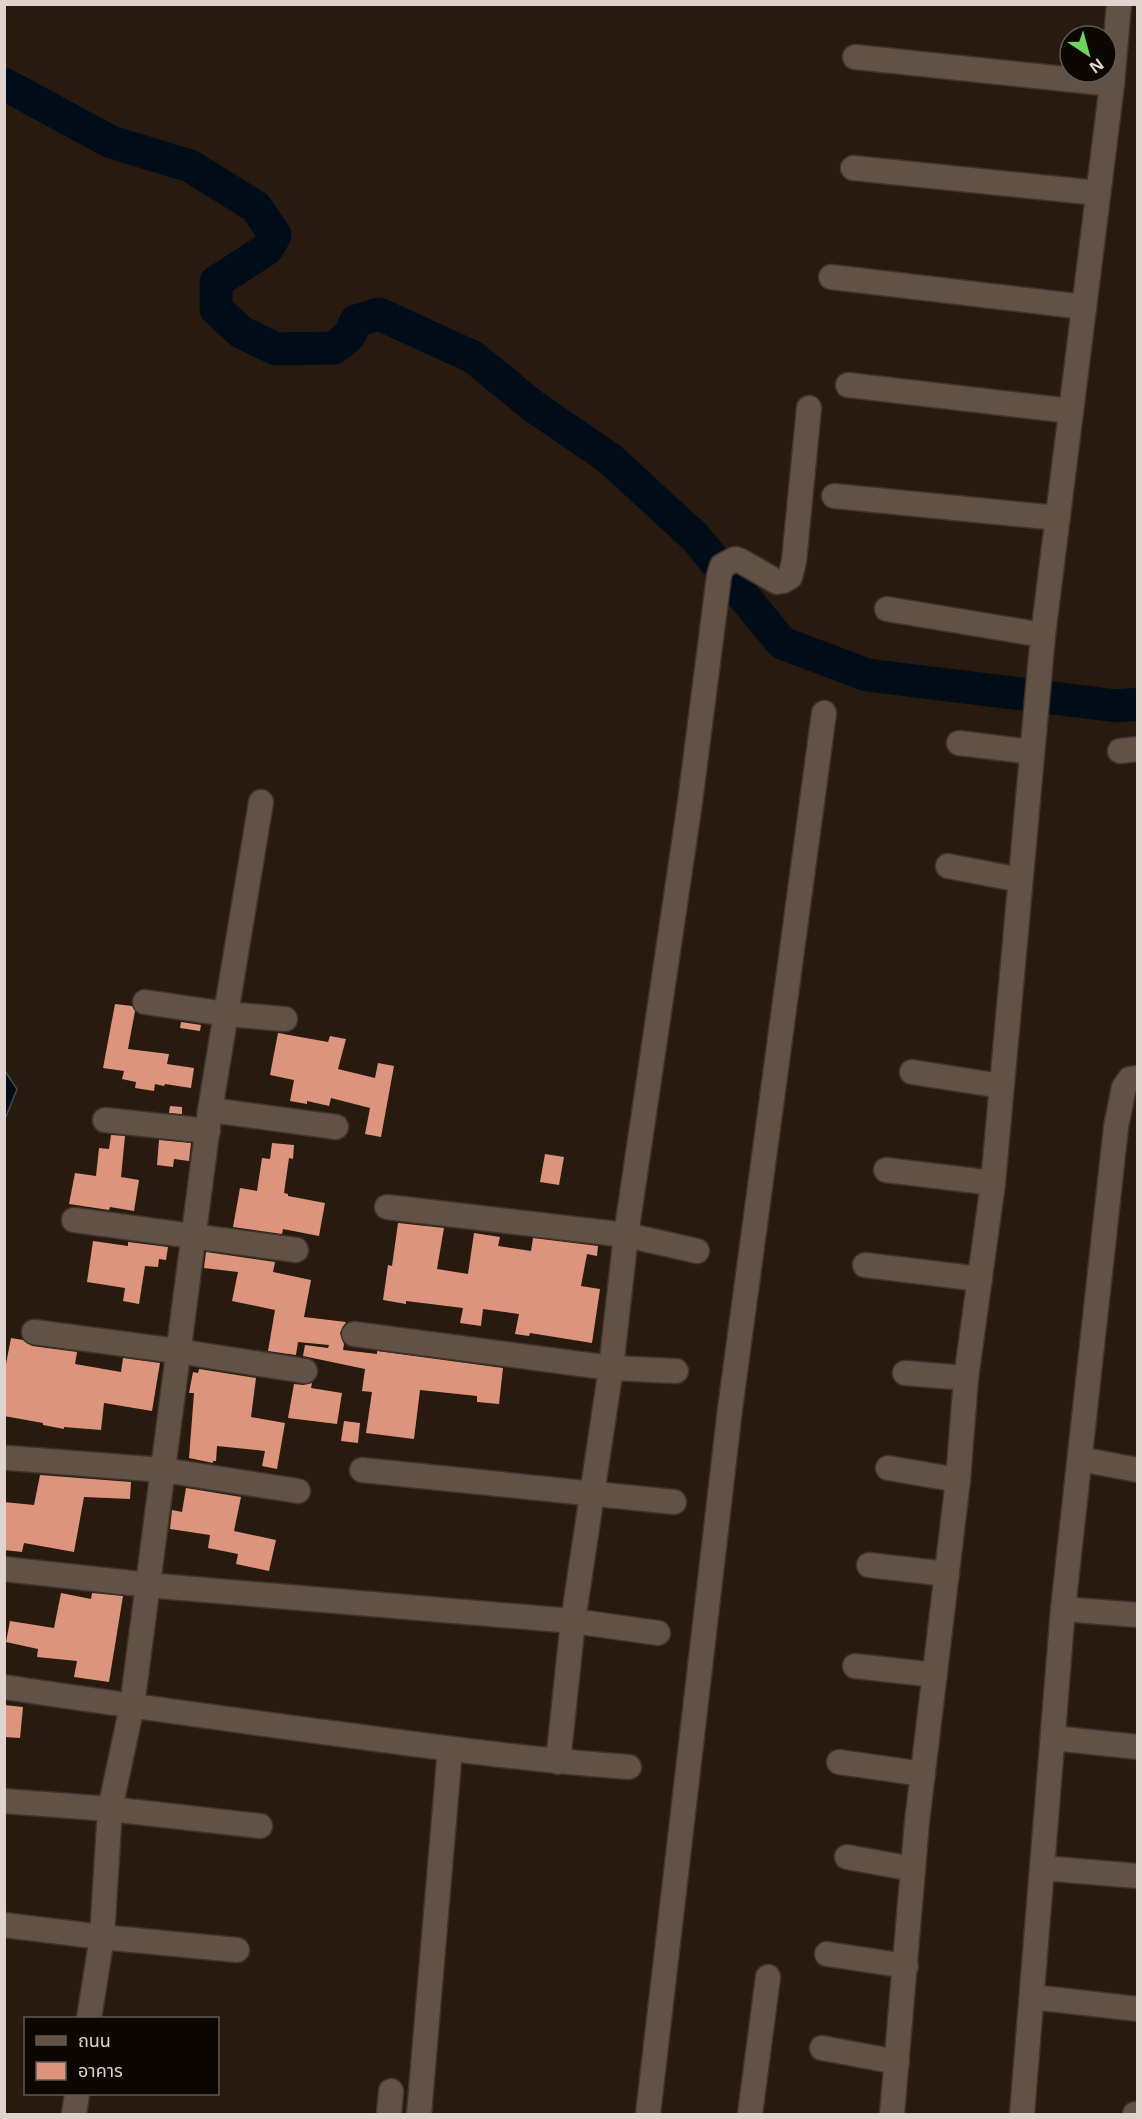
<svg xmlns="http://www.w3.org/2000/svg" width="1142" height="2119" viewBox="0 0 1142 2119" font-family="'Noto Sans','Noto Sans Thai',sans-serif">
<rect width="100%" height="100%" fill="#281a0f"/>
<polygon fill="#000c18" stroke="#43484f" stroke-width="1.5" points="5,1071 17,1089 5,1119"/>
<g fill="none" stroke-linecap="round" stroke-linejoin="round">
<polyline stroke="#000c18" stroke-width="33" points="4,84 111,142 190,166 256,207 275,235 267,249 216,282 216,309 241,332 276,349 334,348 349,336 356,321 379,314 473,357 533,406 609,458 695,537 782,643 867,675 1117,706 1138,704"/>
</g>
<g fill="#dd947d">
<polygon points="115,1004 132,1006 135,1011 128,1049 169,1054 167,1064 194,1068 191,1088 165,1084 164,1086 155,1084 154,1091 135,1088 136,1082 122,1079 124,1071 103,1068"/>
<polygon points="181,1022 201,1025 200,1031 180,1028"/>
<polygon points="278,1033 328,1042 330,1036 346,1039 338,1069 375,1078 378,1063 394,1066 381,1137 365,1134 370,1108 331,1098 329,1106 307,1101 307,1104 290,1101 294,1080 270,1075"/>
<polygon points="170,1106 182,1107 182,1114 169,1113"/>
<polygon points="111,1135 125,1136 121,1177 139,1180 134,1211 110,1207 109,1210 69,1204 75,1173 96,1176 99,1148 109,1149"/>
<polygon points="159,1140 191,1143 189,1161 174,1159 173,1167 157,1165"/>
<polygon points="272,1143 294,1145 293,1159 289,1158 284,1193 288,1194 288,1196 325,1203 319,1236 283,1229 282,1234 233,1227 240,1188 257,1191 262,1158 270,1159"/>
<polygon points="545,1154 564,1157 559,1185 540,1182"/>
<polygon points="398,1223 444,1228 437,1269 468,1274 474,1233 500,1237 498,1246 531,1251 533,1238 598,1246 597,1256 587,1254 581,1286 600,1289 592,1343 530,1333 529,1336 515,1334 519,1314 483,1309 481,1326 460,1323 463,1308 406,1301 406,1304 383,1300 388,1265 392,1266"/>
<polygon points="93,1241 128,1246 128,1242 168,1247 166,1260 159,1259 158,1267 145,1266 139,1304 123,1301 125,1288 87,1282"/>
<polygon points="206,1252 275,1262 273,1272 311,1280 304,1317 346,1322 340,1333 344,1344 343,1350 377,1354 377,1351 503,1368 499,1404 477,1402 477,1396 420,1390 414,1439 366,1433 372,1392 362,1391 365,1369 303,1356 305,1345 328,1348 329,1345 298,1342 296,1355 268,1351 275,1310 232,1301 238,1272 204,1268"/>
<polygon points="11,1338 23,1340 32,1346 77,1352 75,1364 121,1372 123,1358 160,1363 152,1411 104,1403 101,1430 64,1427 64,1429 43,1425 43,1423 4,1416 4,1374"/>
<polygon points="199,1369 256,1378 251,1417 285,1423 277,1469 262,1466 265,1451 217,1446 216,1461 213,1461 213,1463 189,1458 194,1393 189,1393 193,1372 198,1373"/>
<polygon points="312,1383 311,1388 342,1393 337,1424 288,1418 294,1384 303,1385"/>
<polygon points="344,1421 360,1423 358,1443 341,1441"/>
<polygon points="40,1475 131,1482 130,1499 84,1497 74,1552 24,1543 22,1552 4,1550 4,1502 34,1505"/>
<polygon points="186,1488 241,1497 234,1531 276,1540 269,1571 236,1564 238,1554 208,1548 210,1535 170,1529 172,1510 182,1512"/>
<polygon points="61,1593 91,1599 92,1593 123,1596 109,1682 74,1677 77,1661 37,1657 38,1649 6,1642 10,1621 54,1628"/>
<polygon points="4,1705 23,1707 20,1738 4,1737"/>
</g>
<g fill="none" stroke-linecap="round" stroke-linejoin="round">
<g stroke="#3e332d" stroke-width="27">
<g id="minor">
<polyline points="855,57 1112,84"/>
<polyline points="853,168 1098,193"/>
<polyline points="831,277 1084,307"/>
<polyline points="848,385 1071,411"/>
<polyline points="834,496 1058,518"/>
<polyline points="887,609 1043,635"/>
<polyline points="959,743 1032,752"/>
<polyline points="1120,751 1138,749"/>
<polyline points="948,866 1020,880"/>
<polyline points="145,1002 226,1014 285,1019"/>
<polyline points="912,1072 1001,1086"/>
<polyline points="210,1110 336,1127"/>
<polyline points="105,1120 208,1131"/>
<polyline points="886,1170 993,1183"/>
<polyline points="387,1207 626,1235 697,1251"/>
<polyline points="74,1220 296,1250"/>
<polyline points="865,1265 980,1279"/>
<polyline points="34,1332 177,1351 305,1371"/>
<polyline points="354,1334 611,1368 676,1371"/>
<polyline points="905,1373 966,1378"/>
<polyline points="9,1458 163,1470 298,1491"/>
<polyline points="1080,1459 1138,1470"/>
<polyline points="888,1468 958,1480"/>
<polyline points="362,1470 674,1502"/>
<polyline points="869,1565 947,1574"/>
<polyline points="4,1569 158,1586 573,1621 658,1633"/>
<polyline points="1063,1609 1138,1615"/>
<polyline points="855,1666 935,1675"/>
<path d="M4 1687C116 1704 227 1719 339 1734 435 1747 531 1760 629 1767"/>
<polyline points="1053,1738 1138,1747"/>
<polyline points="558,1762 573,1621 611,1368 626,1235 690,802 719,576 722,566 735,559 741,561 777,582 783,581 790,577 794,561 809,408"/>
<polyline points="839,1762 923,1774"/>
<polyline points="4,1801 110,1809 260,1826"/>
<polyline points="847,1857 913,1869"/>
<polyline points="1042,1868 1138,1876"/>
<polyline points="4,1925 102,1937 237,1950"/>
<polyline points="827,1954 906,1966"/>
<polyline points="1032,1997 1138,2009"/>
<polyline points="89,2018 102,1937 110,1809 132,1706 210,1110 261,802"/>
<polyline points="822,2048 897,2062"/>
<polyline points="74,2114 77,2094"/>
<polyline points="389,2114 391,2091"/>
<polyline points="419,2114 450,1749"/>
<polyline points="648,2114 730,1409 824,713"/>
<polyline points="750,2114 768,1977"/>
<polyline points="892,2114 917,1822 958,1480 966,1378 993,1183 1043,635 1112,84 1119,4"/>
<polyline points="1022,2114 1063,1609 1116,1127 1124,1087 1130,1079 1138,1078"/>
<polyline points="1135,2114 1138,2114"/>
</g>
</g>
<use href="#minor" stroke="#625145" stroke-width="24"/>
</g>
<rect width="1142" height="2119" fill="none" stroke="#dfd5ce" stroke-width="12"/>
<rect x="24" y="2017" width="195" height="78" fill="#0c0703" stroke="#605954" stroke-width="1.5"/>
<rect x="36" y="2036" width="30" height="9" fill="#625145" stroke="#605954" stroke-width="1.5"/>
<text x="78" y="2047" font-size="18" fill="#dfd5ce">ถนน</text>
<rect x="36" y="2062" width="30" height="18" fill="#dd947d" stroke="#605954" stroke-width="1.5"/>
<text x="78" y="2077" font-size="18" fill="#dfd5ce">อาคาร</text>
<g transform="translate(1088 54) rotate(144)"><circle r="28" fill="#0c0703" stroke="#605954" stroke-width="1.5"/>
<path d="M0-4.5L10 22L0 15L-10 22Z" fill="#70d35e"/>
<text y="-9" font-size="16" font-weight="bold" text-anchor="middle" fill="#dfd5ce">N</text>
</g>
</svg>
